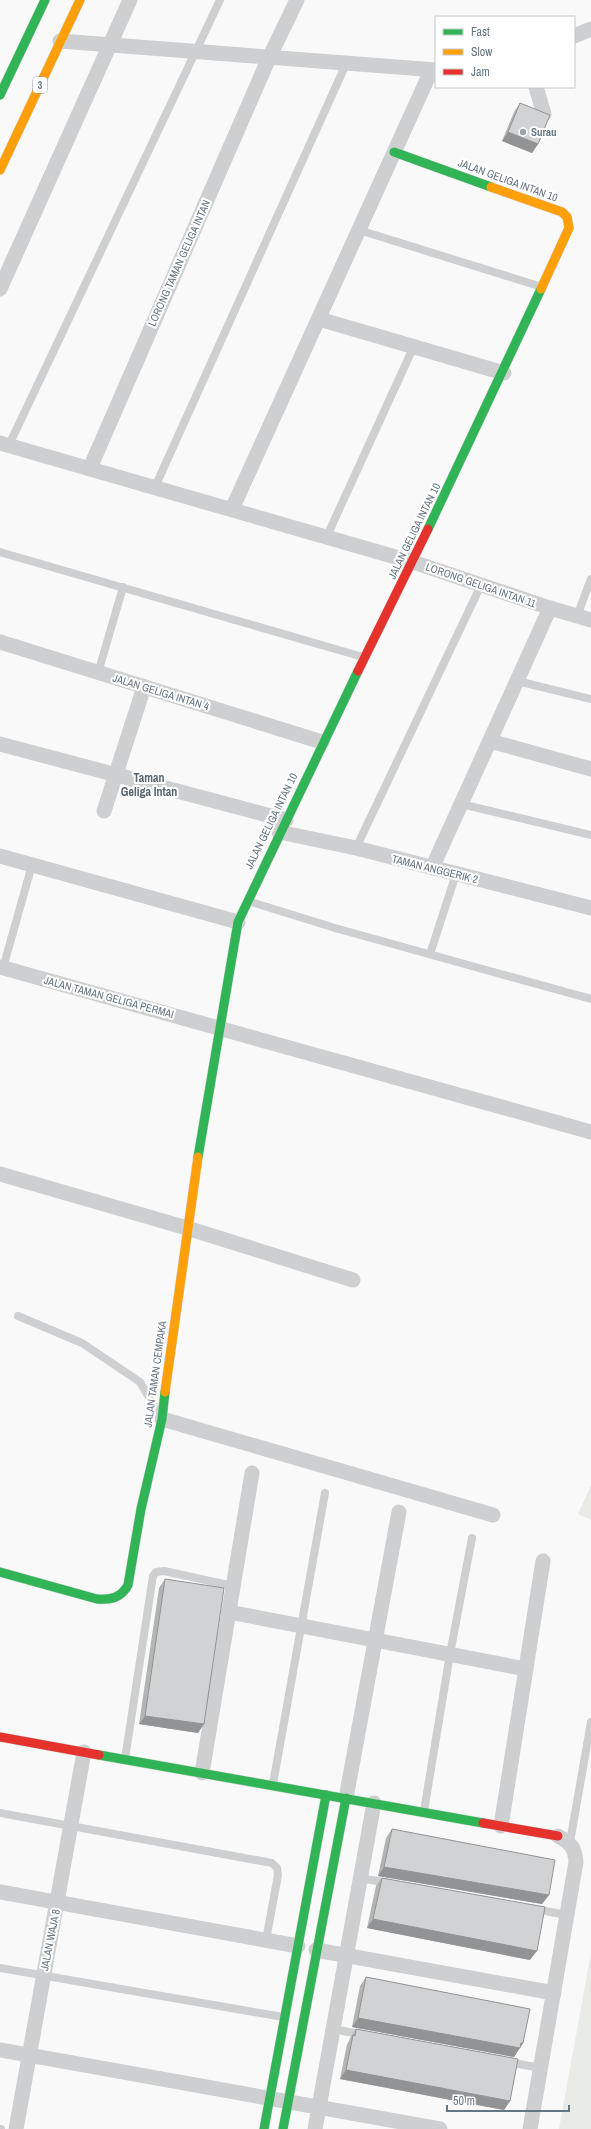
<svg xmlns="http://www.w3.org/2000/svg" width="591" height="2129" viewBox="0 0 591 2129" font-family="'Archivo Narrow',sans-serif">
<rect width="100%" height="100%" fill="#f9f9f9"/>
<g fill="#e8ebe6">
<polygon points="591,1485 591,1520 578,1514"/>
<polygon points="591,1953 591,2129 559,2129"/>
</g>
<g fill="none" stroke-linecap="round" stroke-linejoin="round">
<g stroke="#d5d6d7" stroke-width="10">
<g id="fast">
<polyline points="0,95 45,0"/>
<polyline points="394,152 491,187"/>
<polyline points="428,529 541,289"/>
<polyline points="198,1157 238,922 358,671"/>
<path d="M0 1572 97 1599C111 1600 121 1598 128 1585L141 1509 162 1419 165 1392"/>
<polyline points="99,1755 483,1823"/>
<polyline points="264,2129 326,1795"/>
<polyline points="283,2129 346,1798"/>
</g>
</g>
<g stroke="#d5d6d7" stroke-width="10">
<g id="slow">
<polyline points="0,170 80,0"/>
<polyline points="491,187 562,212 567,217 569,228 541,289"/>
<polyline points="165,1392 198,1157"/>
</g>
</g>
<g stroke="#d5d6d7" stroke-width="10">
<g id="jam">
<polyline points="358,671 428,529"/>
<polyline points="0,1737 99,1755"/>
<polyline points="483,1823 558,1836"/>
</g>
</g>
<g stroke="#cecfd0" stroke-width="8">
<polyline points="359,230 542,287"/>
<polyline points="9,445 220,0"/>
<polyline points="155,487 346,64"/>
<polyline points="327,536 414,346"/>
<polyline points="0,552 363,657"/>
<polyline points="577,616 591,579"/>
<polyline points="98,673 123,587"/>
<polyline points="517,681 591,699"/>
<polyline points="461,804 591,835"/>
<polyline points="356,848 481,585"/>
<polyline points="248,901 335,928 591,999"/>
<polyline points="430,954 456,874"/>
<polyline points="3,968 32,865"/>
<polyline points="18,1316 82,1343 140,1382 158,1413"/>
<polyline points="125,1759 153,1576 156,1572 164,1571 233,1586"/>
<polyline points="273,1784 325,1493"/>
<polyline points="424,1811 450,1654 472,1538"/>
<polyline points="0,1813 272,1863 277,1868 278,1875 266,1940"/>
<polyline points="570,1842 591,1722"/>
<polyline points="360,1878 389,1883"/>
<polyline points="534,1909 567,1915"/>
<polyline points="0,1968 283,2017"/>
<polyline points="333,2029 364,2035"/>
<polyline points="507,2062 541,2068"/>
<polyline points="0,2129 1,2129"/>
</g>
<g stroke="#cecfd0" stroke-width="15">
<polyline points="574,36 591,29"/>
<polyline points="60,41 436,70"/>
<polyline points="536,87 544,114"/>
<polyline points="0,289 130,0"/>
<polyline points="319,319 504,373"/>
<polyline points="0,443 413,562 550,608 591,620"/>
<polyline points="90,468 269,58 297,0"/>
<polyline points="232,509 431,71"/>
<polyline points="0,642 322,742"/>
<polyline points="490,741 591,769"/>
<polyline points="0,744 286,820"/>
<polyline points="104,811 144,687"/>
<polyline points="279,832 356,848 591,908"/>
<polyline points="0,856 238,922"/>
<polyline points="432,868 550,608"/>
<polyline points="0,967 591,1132"/>
<polyline points="0,1174 187,1228 353,1280"/>
<polyline points="162,1419 493,1515"/>
<polyline points="229,1612 526,1669"/>
<polyline points="202,1773 252,1473"/>
<polyline points="346,1798 399,1512"/>
<polyline points="501,1826 543,1561"/>
<polyline points="0,1892 298,1946"/>
<polyline points="316,1950 554,1993"/>
<polyline points="0,2050 440,2129"/>
<polyline points="16,2129 84,1752"/>
<polyline points="315,2129 374,1803"/>
<path d="M530 2129 576 1862C575 1848 571 1843 558 1836"/>
</g>
<use href="#fast" stroke="#30b455" stroke-width="9"/>
<use href="#slow" stroke="#ff9f0a" stroke-width="9"/>
<use href="#jam" stroke="#e5322d" stroke-width="9"/>
</g>
<g fill="#b3b5b5">
<polygon points="520,103 538,144 532,153 502,141 514,112"/>
<polygon points="165,1579 198,1733 139,1724 159,1588"/>
<polygon points="392,1829 549,1895 542,1904 378,1876 386,1838"/>
<polygon points="382,1878 530,1960 367,1928 376,1886"/>
<polygon points="366,1977 523,2043 514,2057 352,2027 360,1986"/>
<polygon points="356,2029 510,2101 504,2110 340,2079 347,2044 349,2041 350,2038"/>
</g>
<g fill="#929394">
<polygon points="508,132 538,144 532,153 502,141"/>
<polygon points="145,1716 204,1724 198,1733 139,1724"/>
<polygon points="384,1867 549,1895 542,1904 378,1876"/>
<polygon points="373,1919 537,1951 530,1960 367,1928"/>
<polygon points="358,2018 521,2043 523,2043 514,2057 352,2027"/>
<polygon points="346,2070 510,2101 504,2110 340,2079"/>
</g>
<g fill="#d0d2d3" stroke="#929394">
<polygon points="520,103 550,115 538,144 508,132"/>
<polygon points="165,1579 224,1588 204,1724 145,1716"/>
<polygon points="392,1829 555,1860 549,1895 384,1867"/>
<polygon points="382,1878 545,1907 537,1951 373,1919"/>
<polygon points="366,1977 530,2009 523,2043 521,2043 520,2048 358,2018"/>
<polygon points="356,2029 518,2059 510,2101 346,2070 353,2035 355,2036"/>
</g>
<circle fill="#99a4ac" stroke="#fff" stroke-width="1.5" cx="523" cy="132" r="4"/>
<g text-anchor="middle" dominant-baseline="central" stroke-width="4" stroke-linejoin="round" paint-order="stroke">
<rect fill="#fff" stroke="#939fa8" stroke-width="1" x="33" y="77" width="14" height="16" rx="3"/>
<g font-size="10" font-weight="bold" fill="#657683">
<text x="40" y="85">3</text>
</g>
<g font-size="11" font-weight="bold" fill="#657683" stroke="#fff" text-anchor="start">
<text x="531" y="132">Surau</text>
</g>
<g font-size="11" fill="#657683" stroke="#fff">
<text transform="translate(508 180) rotate(20)">JALAN GELIGA INTAN 10</text>
<text transform="translate(179 263) rotate(-66)">LORONG TAMAN GELIGA INTAN</text>
<text transform="translate(414 531) rotate(-64)">JALAN GELIGA INTAN 10</text>
<text transform="translate(481 585) rotate(19)">LORONG GELIGA INTAN 11</text>
<text transform="translate(161 692) rotate(17)">JALAN GELIGA INTAN 4</text>
<text transform="translate(271 821) rotate(-64)">JALAN GELIGA INTAN 10</text>
<text transform="translate(435 869) rotate(14)">TAMAN ANGGERIK 2</text>
<text transform="translate(109 997) rotate(15)">JALAN TAMAN GELIGA PERMAI</text>
<text transform="translate(155 1374) rotate(-82)">JALAN TAMAN CEMPAKA</text>
<text transform="translate(50 1940) rotate(-79)">JALAN WAJA 8</text>
</g>
<g font-size="12" font-weight="bold" fill="#57646e" stroke="#fff">
<text x="149" y="778">Taman<tspan x="149" dy="14">Geliga Intan</tspan></text>
</g>
</g>
<rect x="435" y="16" width="140" height="72" fill="#ffffff" stroke="#c1c8cd"/>
<rect x="443" y="29" width="20" height="6" fill="#30b455" stroke="#c1c8cd"/>
<text x="471" y="36" font-size="12" fill="#657683">Fast</text>
<rect x="443" y="49" width="20" height="6" fill="#ff9f0a" stroke="#c1c8cd"/>
<text x="471" y="56" font-size="12" fill="#657683">Slow</text>
<rect x="443" y="69" width="20" height="6" fill="#e5322d" stroke="#c1c8cd"/>
<text x="471" y="76" font-size="12" fill="#657683">Jam</text>
<path d="M447 2105v6h122v-6" fill="none" stroke="#657683" stroke-width="2"/>
<text x="453" y="2105" font-size="12" fill="#657683" stroke="#ffffff" stroke-width="3" paint-order="stroke">50 m</text>
</svg>
